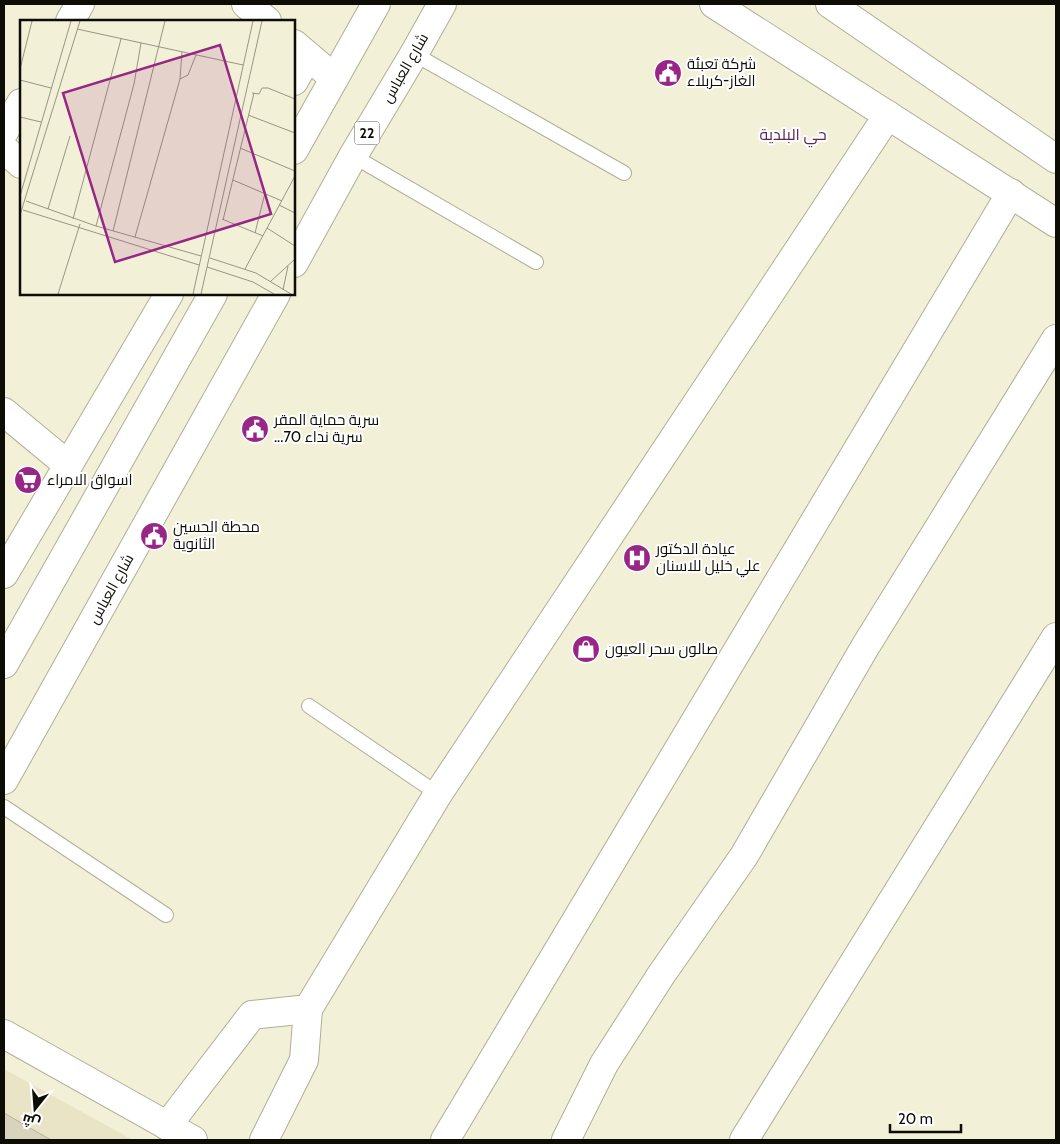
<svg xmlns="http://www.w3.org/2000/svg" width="1060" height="1144" viewBox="0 0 1060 1144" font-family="Cabin,Cairo,sans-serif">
<defs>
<filter id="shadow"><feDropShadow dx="4.5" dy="4.5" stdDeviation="1" flood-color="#0004"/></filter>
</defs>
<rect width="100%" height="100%" fill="#f3f0d8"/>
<polygon fill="#e9e4c5" points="4,1069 133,1140 4,1140"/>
<polygon fill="#d7d3bc" stroke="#b6b39c" filter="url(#shadow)" points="4,1113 51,1140 4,1140"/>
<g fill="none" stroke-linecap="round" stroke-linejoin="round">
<g stroke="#b1ae97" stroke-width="16">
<g id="service">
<polyline points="414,54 624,173"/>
<polyline points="353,156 536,262"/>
<polyline points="309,706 438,794"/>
<polyline points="4,807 166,915"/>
</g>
</g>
<g stroke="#b1ae97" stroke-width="30">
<g id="minor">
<polyline points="246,4 267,21"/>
<polyline points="70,21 80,4"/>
<polyline points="294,44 334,78"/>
<polyline points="294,81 308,56"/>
<polyline points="4,132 21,103"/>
<polyline points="4,149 21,164"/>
<polyline points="4,412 68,465"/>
<polyline points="4,574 169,294"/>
<polyline points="4,1034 193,1140"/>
<polyline points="167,1126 252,1015 308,1009 438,794 888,115"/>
<polyline points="264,1140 304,1060 308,1009"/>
<polyline points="445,1140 1011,193"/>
<polyline points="566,1140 604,1064 661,975 744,856 865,647 1056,339"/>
<polyline points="744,1140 1056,637"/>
</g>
</g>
<g stroke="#b1ae97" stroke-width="30">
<g id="secondary">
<polyline points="714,4 1056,223"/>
<polyline points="830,4 1056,159"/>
</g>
</g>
<g stroke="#b1ae97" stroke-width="30">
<g id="primary">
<polyline points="294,150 376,4"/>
<polyline points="294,263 353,156 414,54 442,4"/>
<polyline points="4,664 213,294"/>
<polyline points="4,780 276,294"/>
</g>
</g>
<use href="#service" stroke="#fff" stroke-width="14"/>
<use href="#minor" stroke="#fff" stroke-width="28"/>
<use href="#secondary" stroke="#fff" stroke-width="28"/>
<use href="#primary" stroke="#fff" stroke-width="28"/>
</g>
<defs>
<g id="civic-disc" transform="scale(1.4375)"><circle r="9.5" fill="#972684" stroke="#fff"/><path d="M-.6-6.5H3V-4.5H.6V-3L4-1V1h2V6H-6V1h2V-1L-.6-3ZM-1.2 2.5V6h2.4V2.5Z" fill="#fff"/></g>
<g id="supermarket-disc" transform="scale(1.4375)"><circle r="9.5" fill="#972684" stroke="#fff"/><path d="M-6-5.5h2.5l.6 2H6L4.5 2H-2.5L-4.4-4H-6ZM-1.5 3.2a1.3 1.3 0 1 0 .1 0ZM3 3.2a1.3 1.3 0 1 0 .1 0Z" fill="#fff"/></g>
<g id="hospital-disc" transform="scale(1.4375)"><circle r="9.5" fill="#972684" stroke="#fff"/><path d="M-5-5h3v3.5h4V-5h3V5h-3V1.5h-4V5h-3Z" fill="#fff"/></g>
<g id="shop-disc" transform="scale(1.4375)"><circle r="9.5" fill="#972684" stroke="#fff"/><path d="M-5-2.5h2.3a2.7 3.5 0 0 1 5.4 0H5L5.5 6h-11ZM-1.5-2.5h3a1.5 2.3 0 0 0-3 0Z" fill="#fff"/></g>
</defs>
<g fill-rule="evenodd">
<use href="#civic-disc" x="668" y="73"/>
<use href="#civic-disc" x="255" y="429"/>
<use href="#supermarket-disc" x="28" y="480"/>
<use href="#civic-disc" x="154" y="536"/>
<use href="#hospital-disc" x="637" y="558"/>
<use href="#shop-disc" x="586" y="649"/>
</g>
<g text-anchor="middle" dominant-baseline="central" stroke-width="4" stroke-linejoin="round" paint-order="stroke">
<rect fill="#fff" stroke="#565550" stroke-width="1" x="354.5" y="121.5" width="25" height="23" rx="4"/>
<g font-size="14" font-weight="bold" fill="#0d0c05">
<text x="367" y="133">22</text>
</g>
<g font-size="15" fill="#0d0c05" stroke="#fff" text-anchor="start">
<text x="687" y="64">شركة تعبئة<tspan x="687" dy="17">الغاز-كربلاء</tspan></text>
<text x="274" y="420">سرية حماية المقر<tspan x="274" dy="17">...سرية نداء 70</tspan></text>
<text x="47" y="480">اسواق الامراء</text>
<text x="173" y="527">محطة الحسين<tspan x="173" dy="17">الثانوية</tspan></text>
<text x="656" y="549">عيادة الدكتور<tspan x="656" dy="17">علي خليل للاسنان</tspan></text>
<text x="605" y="649">صالون سحر العيون</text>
</g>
<g font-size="15" fill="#0d0c05" stroke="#fff">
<text transform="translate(405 68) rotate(-60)">شارع العباس</text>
<text transform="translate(111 589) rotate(-61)">شارع العباس</text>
</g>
<g font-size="16" fill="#5c2551" stroke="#fff">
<text x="793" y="134">حي البلدية</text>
</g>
</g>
<g transform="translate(20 20)">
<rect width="275" height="275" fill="#f3f0d8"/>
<path fill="none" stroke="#979584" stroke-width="1" d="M57 9 223 45M0 49 12 1M160 59 162 32M0 60 31 68M232 73 239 74 242 68H248L275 79M228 95 275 113M0 97 21 102M220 128 275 151M213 160 262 181M0 176 51 1M6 181 76 206 181 236M259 185 275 193M28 189 50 116M3 190 179 245M0 195 60 1M53 199 101 19M202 199 243 216M203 200 234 73M76 206 114 64 121 23M247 208 275 226M93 211 145 1M235 213 245 173M115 217 160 59 168 55 176 35M190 238 236 253 271 274M187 247 233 262 254 274M225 249 275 156M251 261 275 239M263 270 268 246M38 274 60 204M173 274 233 1M181 274 242 1"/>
<path fill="#972684" fill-opacity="0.15" stroke="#972684" stroke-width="2.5" d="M200 25 251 194 95 242 43 73Z"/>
<rect width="275" height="275" fill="none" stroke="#0d0c05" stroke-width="2.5"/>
</g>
<rect width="1060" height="1144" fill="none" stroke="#0d0c05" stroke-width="10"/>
<g transform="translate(35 1109) rotate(197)" stroke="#ffffff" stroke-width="4" paint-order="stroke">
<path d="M0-4L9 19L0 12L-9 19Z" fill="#0d0c05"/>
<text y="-8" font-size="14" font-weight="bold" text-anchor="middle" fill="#0d0c05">ش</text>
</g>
<path d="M890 1124v8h71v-8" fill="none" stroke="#0d0c05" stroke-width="2.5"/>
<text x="898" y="1124" font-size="15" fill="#0d0c05" stroke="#ffffff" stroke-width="4" paint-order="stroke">20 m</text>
</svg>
